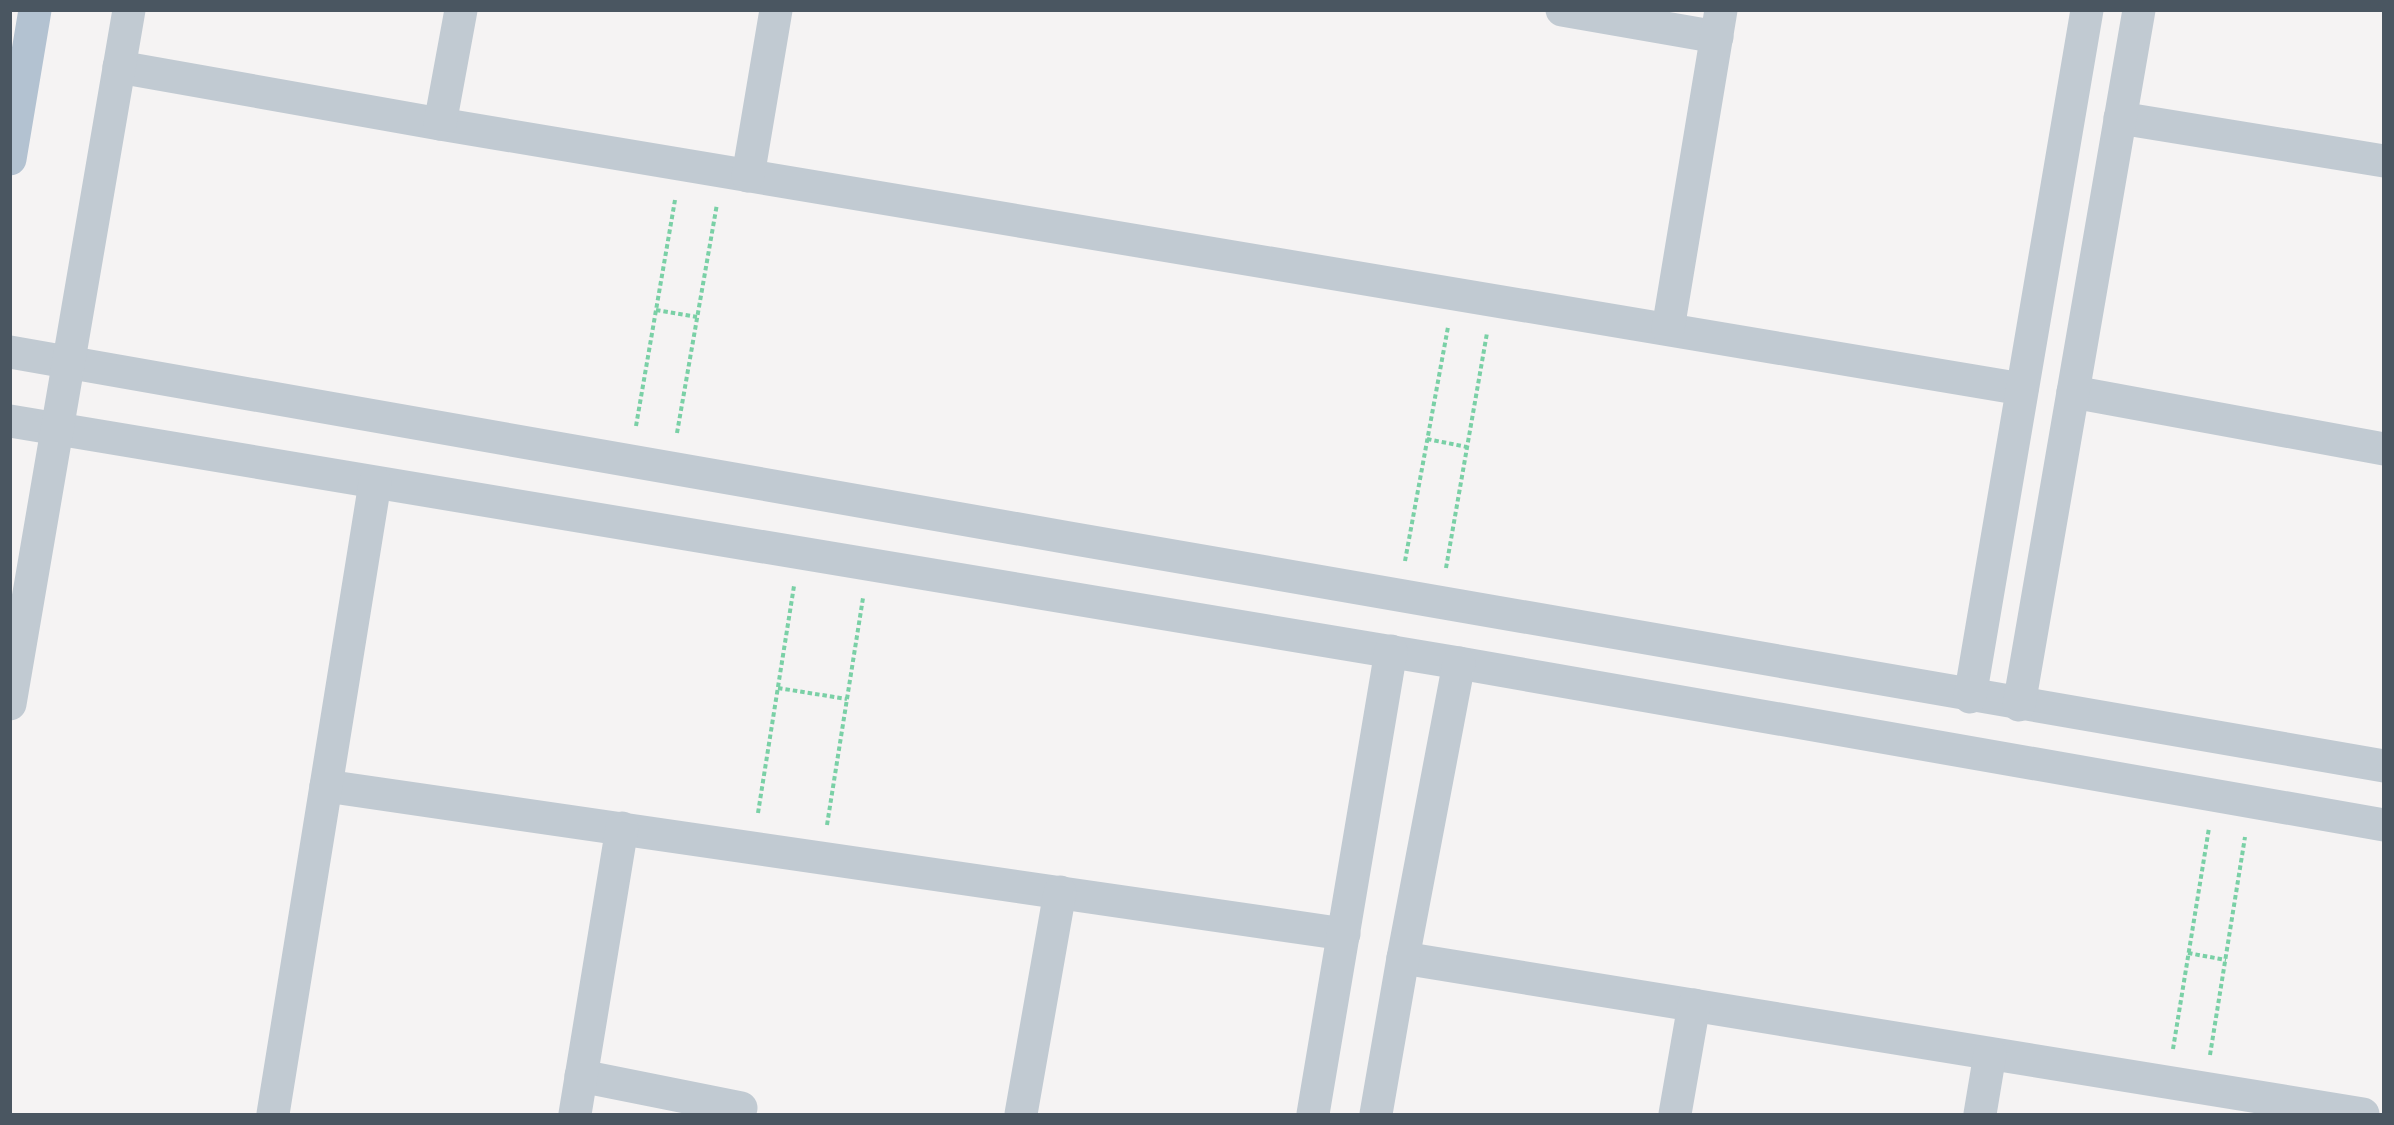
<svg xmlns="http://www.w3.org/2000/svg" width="2394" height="1125" viewBox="0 0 2394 1125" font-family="'Public Sans',sans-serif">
<rect width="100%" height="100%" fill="#f5f3f3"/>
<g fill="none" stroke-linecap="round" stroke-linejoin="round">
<g stroke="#7ad0a6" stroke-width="4" stroke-dasharray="4.5 3" stroke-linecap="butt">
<polyline points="656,310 697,317"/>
<polyline points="636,426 675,200"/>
<polyline points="677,433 717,204"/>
<polyline points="1427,439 1467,447"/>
<polyline points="1405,561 1448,327"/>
<polyline points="1446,568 1487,333"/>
<polyline points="778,688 847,699"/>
<polyline points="758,813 794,586"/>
<polyline points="827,825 863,598"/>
<polyline points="2188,953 2226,960"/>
<polyline points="2173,1049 2209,828"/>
<polyline points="2210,1055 2245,837"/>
</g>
<g stroke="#c1cad2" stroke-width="33">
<polyline points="1562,10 1717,37"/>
<polyline points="119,67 440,124 2022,389"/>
<polyline points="2120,118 2384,161"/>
<polyline points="440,124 461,10"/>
<polyline points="748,176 776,10"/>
<polyline points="1668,329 1721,10"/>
<path d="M10 352C802 488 1591 634 2384 766"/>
<polyline points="2073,392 2384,449"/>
<polyline points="10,421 1459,663 2384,825"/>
<polyline points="1970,697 2087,10"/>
<polyline points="10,704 129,10"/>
<polyline points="2019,705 2139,10"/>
<polyline points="326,786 1344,934"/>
<polyline points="1403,958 2363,1114"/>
<polyline points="581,1076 741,1108"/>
<polyline points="273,1114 375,483"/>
<polyline points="575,1114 622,828"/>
<polyline points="1021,1114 1060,892"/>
<polyline points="1313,1114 1391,651"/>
<polyline points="1376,1114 1403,958 1459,663"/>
<polyline points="1675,1114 1694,1005"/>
<polyline points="1980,1114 1990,1054"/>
</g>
<polyline stroke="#b3c2d1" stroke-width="33" points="10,159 35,10"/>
</g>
<rect width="2394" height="1125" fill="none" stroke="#4a5661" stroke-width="24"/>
</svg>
